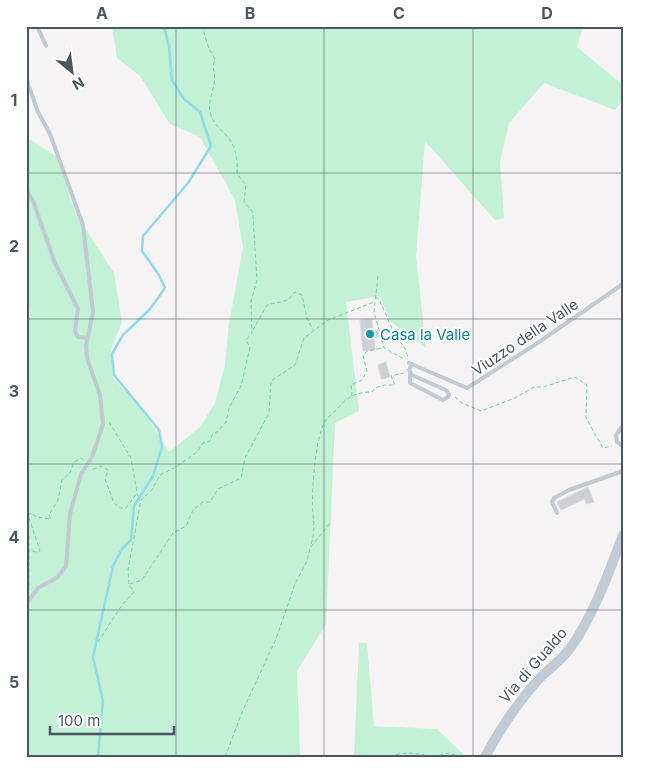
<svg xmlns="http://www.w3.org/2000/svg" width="649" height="783" viewBox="0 0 649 783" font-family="Inter,sans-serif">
<rect width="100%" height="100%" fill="#f5f3f3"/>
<g fill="#c3f1d5">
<polygon points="112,26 583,26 577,47 623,85 623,100 615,110 544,83 509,123 500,162 504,218 495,220 425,141 416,256 426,348 390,321 380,296 346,302 359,411 335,423 326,624 297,671 300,757 26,757 26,318 30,317 26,274 26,137 56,156 76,214 114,273 122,322 111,349 113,378 140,406 169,452 200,427 215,403 225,365 229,324 243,247 235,200 200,137 170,124 140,76 117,58"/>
<polygon points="359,643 367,643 374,726 437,729 466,757 354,757"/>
</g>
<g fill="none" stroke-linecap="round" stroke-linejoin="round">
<polyline stroke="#90daee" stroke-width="2.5" points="98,757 103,701 93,657 113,566 122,549 131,540 134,506 153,476 162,447 159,430 114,375 112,354 123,335 150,309 165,288 159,275 142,251 143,236 188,183 211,146 200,112 184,99 172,80 169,47 164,26"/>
</g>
<g fill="#cdcfd5" stroke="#d7d9de">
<polygon points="372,319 373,331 378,330 379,337 374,337 375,350 363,351 360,320"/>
<polygon points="386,362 390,377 381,379 378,365"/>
<polygon points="588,487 594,502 586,504 585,499 561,510 557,502"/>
</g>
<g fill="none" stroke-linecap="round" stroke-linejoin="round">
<g stroke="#7ad0a6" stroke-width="1" stroke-dasharray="4 2.5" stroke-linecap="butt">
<polyline points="378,276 374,312 384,348 404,359"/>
<polyline points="375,297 379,299 394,333 406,350 408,358"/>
<polyline points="253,330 267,305 288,300 295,292 302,295 307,318 313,330"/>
<polyline points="352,396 351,385 362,380 367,371 363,356 367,351 383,348"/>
<polyline points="455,397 462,403 481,411 515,398 534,387 543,387 575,377 587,385 586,418 603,448 612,446"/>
<polyline points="109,422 131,458 137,493 140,500"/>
<polyline points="93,469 101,466 108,470 105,479 114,503 120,508 126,508 137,493"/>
<polyline points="26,531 29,533 29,589"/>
<path d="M311 544C315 533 314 526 313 514 311 494 315 441 324 423 326 418 333 414 337 409 347 397 356 392 372 392L375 388 384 385H395L391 376 404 373"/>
<polyline points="26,549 36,552 40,551 28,515 31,513 36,517 51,519 49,515 58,500 62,480 70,473 74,462 81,458 84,460"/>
<polyline points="130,584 142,580 173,533 186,526 193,510 203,502 210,502 218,489 241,478 245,458 269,413 271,381 295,365 304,338 328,320 374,302"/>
<path d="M98 642 122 605 134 592 129 585 128 570 141 500 151 491 160 475 176 467 197 452 203 443 210 441 212 435 218 431 226 422 229 408 241 386 250 347 246 340 252 333 251 301 257 280 253 216 252 211 244 202 246 185 237 174C238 160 236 145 225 134 218 127 213 123 210 112 207 96 219 85 213 67L215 59 209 49 202 26"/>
<polyline points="225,757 243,710 276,639 295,584 307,561 310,548 331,522"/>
<path d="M390 757C403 750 419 754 433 757"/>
<polyline points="433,757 449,753 461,757"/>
</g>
<g stroke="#c1cad2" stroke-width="4">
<polyline points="37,26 46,46"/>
<polyline points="26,78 38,112 50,134 83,225 93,312 86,346 87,358 100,395 103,424 92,457 81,474 70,514 66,566 58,577 38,588 26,604"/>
<polyline points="26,189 34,203 54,261 78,309 75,331 78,337 87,338"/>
<polyline points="409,363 467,388 536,344 623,284"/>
<polyline points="410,373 410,383 443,400 448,397 449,394 446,390 412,375 409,370 412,364"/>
<polyline points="623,425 616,435 617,442 623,446"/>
<polyline points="557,513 552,502 554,498 569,490 623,471"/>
</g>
<path stroke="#c1cbd6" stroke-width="10" d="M485 757C500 729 516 705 537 681 546 671 558 663 567 652 590 624 610 570 623 535"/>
</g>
<path fill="none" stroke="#4a5661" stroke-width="1" stroke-opacity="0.55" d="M176 26V757M324 26V757M473 26V757M26 173H623M26 319H623M26 464H623M26 610H623"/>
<circle fill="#0f9aa8" stroke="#fff" stroke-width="2" cx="370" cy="334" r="5"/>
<g text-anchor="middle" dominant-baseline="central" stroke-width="4" stroke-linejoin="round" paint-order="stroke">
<g font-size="15" fill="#0d838f" stroke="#fff" text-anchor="start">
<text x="380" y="334">Casa la Valle</text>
</g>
<g font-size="15" fill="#4a5661" stroke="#fff">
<text transform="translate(525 337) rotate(-34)">Viuzzo della Valle</text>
<text transform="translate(533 665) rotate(-49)">Via di Gualdo</text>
</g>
</g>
<rect width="649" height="783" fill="none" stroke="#ffffff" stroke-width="55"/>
<g transform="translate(72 72) rotate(151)" stroke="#ffffff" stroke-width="4" paint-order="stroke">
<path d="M0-4L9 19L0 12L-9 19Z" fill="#4a5661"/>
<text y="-8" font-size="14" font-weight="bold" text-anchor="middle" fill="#4a5661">N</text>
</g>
<path d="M50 726v8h124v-8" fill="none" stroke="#4a5661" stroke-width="2.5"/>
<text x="58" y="726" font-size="15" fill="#4a5661" stroke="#ffffff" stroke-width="4" paint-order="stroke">100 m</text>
<rect x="28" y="28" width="594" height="728" fill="none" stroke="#4a5661" stroke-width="2"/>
<g font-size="16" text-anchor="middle" font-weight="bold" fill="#4a5661">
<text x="102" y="19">A</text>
<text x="250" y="19">B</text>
<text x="399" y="19">C</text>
<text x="547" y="19">D</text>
<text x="14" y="106">1</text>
<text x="14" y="252">2</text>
<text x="14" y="397">3</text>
<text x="14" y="543">4</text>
<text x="14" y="688">5</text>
</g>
</svg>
